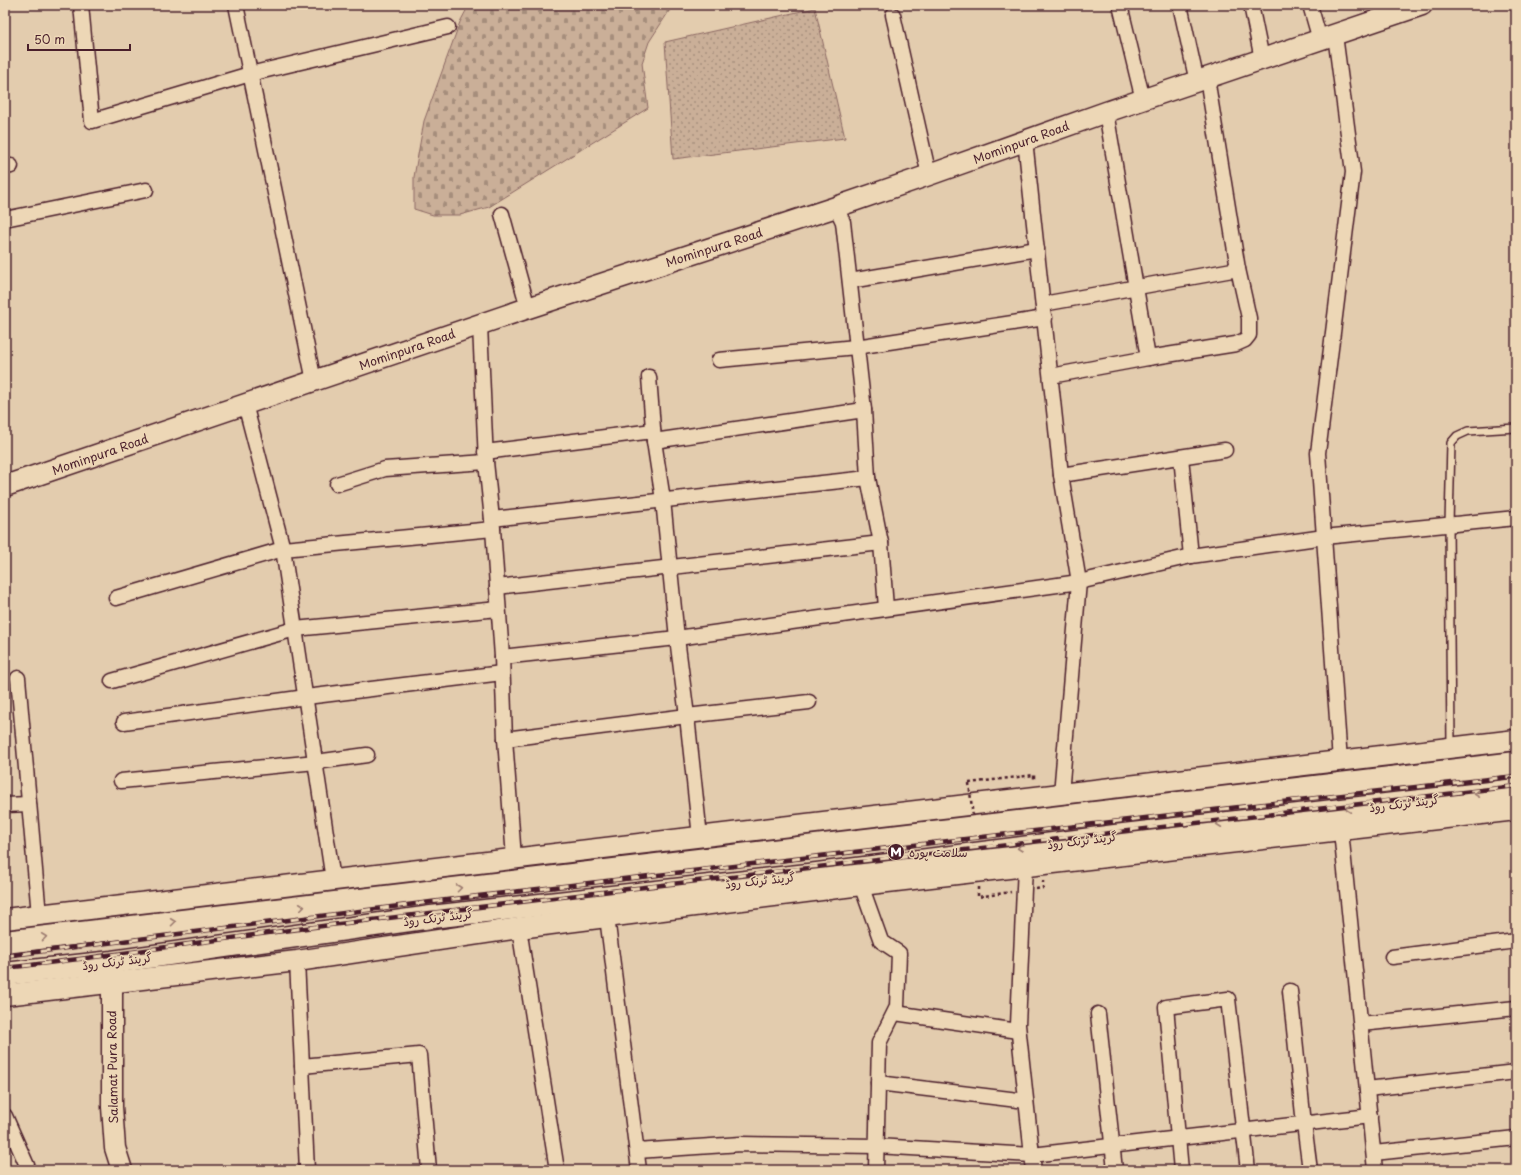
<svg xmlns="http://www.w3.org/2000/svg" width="1521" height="1175" viewBox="0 0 1521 1175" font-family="'Playpen Sans','Playpen Sans Arabic',sans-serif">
<defs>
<pattern id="grass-dots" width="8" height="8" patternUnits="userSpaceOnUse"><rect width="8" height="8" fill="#caaf98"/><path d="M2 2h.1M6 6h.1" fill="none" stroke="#a68e7c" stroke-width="1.8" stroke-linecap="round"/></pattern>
<pattern id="cemetery-stones" width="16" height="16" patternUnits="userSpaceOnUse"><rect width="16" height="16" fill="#caaf98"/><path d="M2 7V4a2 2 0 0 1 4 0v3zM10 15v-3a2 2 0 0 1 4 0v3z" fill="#a68e7c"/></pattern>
</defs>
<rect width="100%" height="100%" fill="#e3ccae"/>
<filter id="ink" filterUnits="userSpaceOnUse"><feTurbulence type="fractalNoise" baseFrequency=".025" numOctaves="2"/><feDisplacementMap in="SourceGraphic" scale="8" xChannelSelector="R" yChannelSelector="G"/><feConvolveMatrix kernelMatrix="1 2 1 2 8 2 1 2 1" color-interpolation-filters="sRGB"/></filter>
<g filter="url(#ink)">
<polygon fill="url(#grass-dots)" stroke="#8a6762" points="815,8 845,138 673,159 665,42"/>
<polygon fill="url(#cemetery-stones)" stroke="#8a6762" points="469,5 673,5 649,42 642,63 648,108 489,207 460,215 433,215 414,209 414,177 424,121 460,22"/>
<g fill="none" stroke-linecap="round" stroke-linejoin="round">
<g stroke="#4a1f2b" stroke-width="10">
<polyline id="lane" points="1451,746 1449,524 1451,443 1457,436 1468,431 1516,428"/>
</g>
<g stroke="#4a1f2b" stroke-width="17">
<g id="street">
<polyline points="81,5 92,121 250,74 448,27"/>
<polyline points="236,5 314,381"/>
<polyline points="1120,5 1143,100"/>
<polyline points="1180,5 1197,82"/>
<polyline points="1251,5 1262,59"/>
<polyline points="1310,5 1320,40"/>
<polyline points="893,15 929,175"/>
<polyline points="1335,35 1353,172 1318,453 1340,761"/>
<polyline points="1106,112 1148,358"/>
<polyline points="1025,140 1061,475 1079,582 1061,794"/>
<polyline points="5,167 11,166"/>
<polyline points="836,207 843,222 864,410 868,478 881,543 886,608"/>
<polyline points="502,214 528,308"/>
<polyline points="5,219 146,190"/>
<polyline points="850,281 1037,249"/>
<polyline points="1043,304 1238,269"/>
<polyline points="480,325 486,462 493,529 502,657 505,739 514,858"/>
<polyline points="719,360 856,347 1045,318"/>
<polyline points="1051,376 1148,358 1236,344 1245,340 1249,335 1249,318 1238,269 1207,78"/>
<polyline points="245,404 283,549 333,880"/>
<polyline points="654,441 864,410"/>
<polyline points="485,452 653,431"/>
<polyline points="1181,457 1191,556"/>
<polyline points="1061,475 1225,450"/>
<polyline points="337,484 385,469 486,462"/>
<polyline points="492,519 868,478"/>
<polyline points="497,587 881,543"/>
<polyline points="116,598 283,549 493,529"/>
<polyline points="502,657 677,638 1079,582 1191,556 1324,537 1516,518"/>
<polyline points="18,678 39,915"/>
<polyline points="112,681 295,629 498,609"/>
<polyline points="124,722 306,697 502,673"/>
<polyline points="505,739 687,716 677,638 663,500 654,441 649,377"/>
<polyline points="121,781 316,762 367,755"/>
<polyline points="5,805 29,804"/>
<polyline points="1341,831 1375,1170"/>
<polyline points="700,837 687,716 809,702"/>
<polyline points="1025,866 1018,1025 1032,1155 1370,1116"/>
<polyline points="861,885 881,941 899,953 897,1007 879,1043 876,1170"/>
<polyline points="607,917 639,1170"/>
<polyline points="519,928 557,1170"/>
<polyline points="1392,957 1516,941"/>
<polyline points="297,961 307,1170"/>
<polyline points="1290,991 1304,1124 1310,1170"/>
<polyline points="895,1013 1018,1031"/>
<polyline points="1098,1014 1115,1170"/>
<polyline points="1361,1024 1516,1008"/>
<polyline points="302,1066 419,1055 429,1170"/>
<polyline points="878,1083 1026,1101"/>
<polyline points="1367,1089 1516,1072"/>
<polyline points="5,1116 29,1170"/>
<polyline points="637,1151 741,1144 876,1146 1032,1155 1034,1170"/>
<polyline points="1374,1153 1516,1138"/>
<polyline points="1181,1170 1166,1007 1228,999 1248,1170"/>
</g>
</g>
<g stroke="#4a1f2b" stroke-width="23">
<g id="secondary">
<polyline points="5,486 528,308 836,207 929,175 1106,112 1422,5"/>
<polyline points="5,919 1516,740"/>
<polyline points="112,969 112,1107 115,1148 122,1170"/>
<polyline points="5,995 297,961 519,928 861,885 1516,810"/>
</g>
</g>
<g stroke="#4a1f2b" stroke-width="25">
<g id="primary">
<polyline points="5,942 1516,763"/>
<polyline points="5,974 112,962 431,917 817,874 1115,836 1516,790"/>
</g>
</g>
<g stroke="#4a1f2b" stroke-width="2.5" stroke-dasharray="3 3" stroke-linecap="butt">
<polyline points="969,783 1034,775 1034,781"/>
<polyline points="978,887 978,897 1011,892"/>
<polyline points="1036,889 1043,888 1043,881"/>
</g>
<use href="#lane" stroke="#edd7b6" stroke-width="7"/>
<use href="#street" stroke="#edd7b6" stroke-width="14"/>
<use href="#secondary" stroke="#edd7b6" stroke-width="20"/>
<use href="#primary" stroke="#edd7b6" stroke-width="22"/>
<g stroke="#4a1f2b" stroke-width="4.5">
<g id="rail">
<polyline points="5,956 478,896 1316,798 1516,776"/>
<path d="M5 968C116 956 227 937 339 924 731 876 1123 830 1516 786"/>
</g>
</g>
<use href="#rail" stroke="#edd7b6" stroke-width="3" stroke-dasharray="9" stroke-linecap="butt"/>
<polyline stroke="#4a1f2b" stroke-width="2.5" stroke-dasharray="3 3" stroke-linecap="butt" points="969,783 973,817"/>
</g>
<defs><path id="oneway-chevron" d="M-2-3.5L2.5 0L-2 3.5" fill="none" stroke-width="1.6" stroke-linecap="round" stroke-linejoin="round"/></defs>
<g stroke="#9c7b70">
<use href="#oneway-chevron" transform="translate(1477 794) rotate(173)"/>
<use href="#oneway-chevron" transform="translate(1348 809) rotate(173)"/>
<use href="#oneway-chevron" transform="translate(1219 824) rotate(173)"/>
<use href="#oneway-chevron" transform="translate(1020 848) rotate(173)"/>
<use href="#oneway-chevron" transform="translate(459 888) rotate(-7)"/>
<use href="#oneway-chevron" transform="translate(302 907) rotate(-7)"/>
<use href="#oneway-chevron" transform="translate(173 922) rotate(-7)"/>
<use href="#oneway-chevron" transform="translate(44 937) rotate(-7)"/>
</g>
</g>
<defs>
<g id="metro-disc" transform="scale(0.9)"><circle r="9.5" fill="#4a1f2b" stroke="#edd7b6"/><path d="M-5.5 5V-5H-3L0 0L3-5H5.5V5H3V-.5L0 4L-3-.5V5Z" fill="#fff"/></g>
</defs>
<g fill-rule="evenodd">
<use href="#metro-disc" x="896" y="852"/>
</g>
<g text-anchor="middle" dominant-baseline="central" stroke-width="3" stroke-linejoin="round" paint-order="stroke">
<g font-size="12" fill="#4a1f2b" stroke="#edd7b6">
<text transform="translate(1021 142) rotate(-20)">Mominpura Road</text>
<text transform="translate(714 247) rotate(-18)">Mominpura Road</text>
<text transform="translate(407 349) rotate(-19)">Mominpura Road</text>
<text transform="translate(100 454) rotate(-19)">Mominpura Road</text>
<text transform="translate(1404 803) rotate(-7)">گرینڈ ٹرنک روڈ</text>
<text transform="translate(1082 840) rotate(-7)">گرینڈ ٹرنک روڈ</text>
<text transform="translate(760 880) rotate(-6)">گرینڈ ٹرنک روڈ</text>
<text transform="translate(438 917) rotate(-7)">گرینڈ ٹرنک روڈ</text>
<text transform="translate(117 961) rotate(-7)">گرینڈ ٹرنک روڈ</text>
<text transform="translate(112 1067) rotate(-91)">Salamat Pura Road</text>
</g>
<g font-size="12" fill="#4a1f2b" stroke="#edd7b6" text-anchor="start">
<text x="909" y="852">سلامت پورہ</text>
</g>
</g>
<rect width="1521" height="1175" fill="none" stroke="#edd7b6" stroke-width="20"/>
<rect x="10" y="10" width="1501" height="1155" fill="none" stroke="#4a1f2b" stroke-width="1.5" filter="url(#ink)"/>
<path d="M28 44v6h102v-6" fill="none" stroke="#4a1f2b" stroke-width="2"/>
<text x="34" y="44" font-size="12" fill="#4a1f2b" stroke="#edd7b6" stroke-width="3" paint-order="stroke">50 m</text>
</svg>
